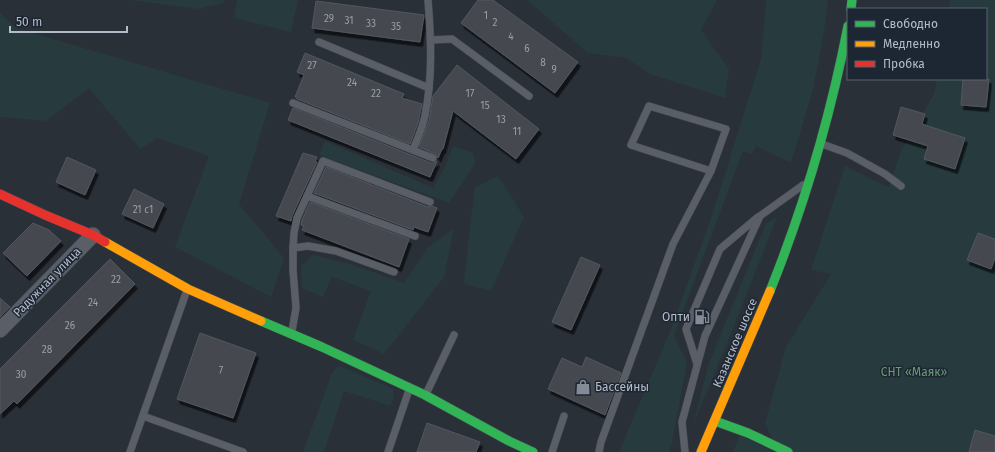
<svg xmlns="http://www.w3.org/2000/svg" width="995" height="452" font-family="'Fira Sans',sans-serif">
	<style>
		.green { fill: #273a3e }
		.building { fill: #444950; stroke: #52575f; filter: url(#shadow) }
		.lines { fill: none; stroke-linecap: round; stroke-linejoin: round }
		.lane-casing { stroke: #484c53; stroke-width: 8 }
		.street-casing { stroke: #484c53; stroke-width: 16 }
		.fast-casing { stroke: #484c53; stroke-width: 10 }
		.slow-casing { stroke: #484c53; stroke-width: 10 }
		.jam-casing { stroke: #484c53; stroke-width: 10 }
		.lane { stroke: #5a5e66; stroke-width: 7 }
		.street { stroke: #5a5e66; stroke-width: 15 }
		.fast { stroke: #30b455; stroke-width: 9 }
		.slow { stroke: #ff9f0a; stroke-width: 9 }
		.jam { stroke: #e5322d; stroke-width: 9 }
		.labels { text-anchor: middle; stroke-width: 3; stroke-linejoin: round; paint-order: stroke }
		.number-label { font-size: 10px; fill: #989fab }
		.street-label { font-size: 12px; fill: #b4bcc9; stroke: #1d2633 }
		.poi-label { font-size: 12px; fill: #b4bcc9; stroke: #1d2633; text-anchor: end }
		.park-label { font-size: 12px; fill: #6b9a76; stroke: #1d2633 }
	</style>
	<defs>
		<filter id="shadow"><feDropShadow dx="2.5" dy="4.5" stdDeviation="0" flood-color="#0009"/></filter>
	</defs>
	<rect width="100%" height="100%" fill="#2a3038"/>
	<g class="green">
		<polygon points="129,0 225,0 223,3 199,9"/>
		<polygon points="237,0 298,0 291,32 234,18"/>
		<polygon points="527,0 717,0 701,30 729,69 725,98 650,74 626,58 588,53"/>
		<polygon points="766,0 828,0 824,32 813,90 791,163 756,146 752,154 743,151 674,335 687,363 672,443 669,452 619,452 671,329 711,218 761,59"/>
		<polygon points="950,0 995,0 995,452 778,452 765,423 786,347 831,274 811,270 845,166 881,184 889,187 901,151 934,94 937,79 986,79 986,9 948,9"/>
		<polygon points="0,13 16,28 270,103 239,204 284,258 271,297 175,247 209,156 157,138 140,149 89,88 46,121 0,117"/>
		<polygon points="325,141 433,188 444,169 453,146 473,153 475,163 449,203 319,155"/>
		<polygon points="498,176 524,217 491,291 464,284 467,253 475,187"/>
		<polygon points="777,217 726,346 693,425 709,363 766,223"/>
		<polygon points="454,228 444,277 384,354 353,340 371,291 332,277 323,297 302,288 301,266 313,255 353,265 404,283 428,247"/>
		<polygon points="340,366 393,389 394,395 391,406 344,391 324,452 303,452 332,373 337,367"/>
		<polygon points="740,435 773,452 733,452"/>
	</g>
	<g class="building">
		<polygon points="478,0 493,0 578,62 555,93 461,23"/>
		<polygon points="316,1 424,15 420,42 312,28"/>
		<polygon points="305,53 404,94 402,98 422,104 418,123 410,144 297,99 297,97 295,97 304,75 297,72"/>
		<polygon points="457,65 539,129 516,159 453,111 443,149 442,149 438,158 437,155 435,154 419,147 429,121 433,96"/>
		<polygon points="963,79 989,79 986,107 961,105"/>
		<polygon points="901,107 925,114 922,124 965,138 955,169 924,159 928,146 893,135"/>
		<polygon points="293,108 431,163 434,163 437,161 430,177 288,120"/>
		<polygon points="303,153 317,157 315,161 317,162 292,216 291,221 276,216"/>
		<polygon points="67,157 96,170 85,195 56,182"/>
		<polygon points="326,167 428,207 432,206 437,208 428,232 414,227 413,230 314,193"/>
		<polygon points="134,189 164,204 153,228 122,214"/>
		<polygon points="310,202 409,239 399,267 302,230 304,226 301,225 302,220"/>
		<polygon points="33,223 49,230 61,241 27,276 3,253"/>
		<polygon points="978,233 995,239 995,258 991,269 967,260"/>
		<polygon points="581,257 600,265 571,330 552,322"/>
		<polygon points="110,259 135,284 17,404 14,401 0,414 0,369"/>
		<polygon points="0,298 10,307 0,317"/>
		<polygon points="200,333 256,353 233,418 177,399"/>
		<polygon points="586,357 621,373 605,415 548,389 562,358 582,367"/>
		<polygon points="427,423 480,442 476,452 417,452"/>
		<polygon points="975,430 995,436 995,452 969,452"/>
	</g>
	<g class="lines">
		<g class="lane-casing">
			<g id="lane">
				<polyline points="431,40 452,39 529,96"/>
				<polyline points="319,42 429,88"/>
				<polyline points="293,103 433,158"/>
				<polyline points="822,144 847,153 885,174 901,186"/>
				<path d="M413,150c4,-11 10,-23 12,-35 8,-38 6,-77 3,-115"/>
				<polyline points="307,196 415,236"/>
				<polyline points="293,248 308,246 336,251 394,272"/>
				<polyline points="292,331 296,308 293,270 293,248 294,233 297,218 323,161 430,202"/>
				<polyline points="697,364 686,329 720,249 758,217"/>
				<polyline points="426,394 454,335"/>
				<polyline points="143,416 243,452"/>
				<polyline points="130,452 187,290"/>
				<polyline points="388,452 409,390"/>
				<polyline points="552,452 564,416"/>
				<polyline points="599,452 601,442 673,244 711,171 726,129 649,106 631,145 711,171"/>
				<polyline points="685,452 682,422 705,336 760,216 803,185"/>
			</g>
		</g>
		<g class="street-casing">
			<polyline id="street" points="0,330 93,235"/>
		</g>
		<g class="fast-casing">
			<g id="fast">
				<polyline points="851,9 852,0"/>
				<path d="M770,291c35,-87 60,-173 78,-265"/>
				<polyline points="261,321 322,347 425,395 509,441 533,452"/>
				<polyline points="715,421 748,433 788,452"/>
			</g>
		</g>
		<g class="slow-casing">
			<g id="slow">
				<polyline points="105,242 188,289 261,321"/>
				<polyline points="701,452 770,291"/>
			</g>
		</g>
		<g class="jam-casing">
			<polyline id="jam" points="0,194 45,215 93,235 105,242"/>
		</g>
		<use href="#lane" class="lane"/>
		<use href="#street" class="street"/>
		<use href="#fast" class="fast"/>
		<use href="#slow" class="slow"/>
		<use href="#jam" class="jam"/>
	</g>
	<defs>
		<g id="fuel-bare" transform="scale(1.2)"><path d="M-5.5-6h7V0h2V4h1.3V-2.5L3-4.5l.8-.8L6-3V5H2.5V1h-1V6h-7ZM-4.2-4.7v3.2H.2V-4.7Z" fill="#848b96" stroke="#1d2633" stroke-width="2.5" paint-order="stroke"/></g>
		<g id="shop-bare" transform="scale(1.2)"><path d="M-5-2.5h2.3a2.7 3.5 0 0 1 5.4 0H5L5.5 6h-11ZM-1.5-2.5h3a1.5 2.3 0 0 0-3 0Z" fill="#848b96" stroke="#1d2633" stroke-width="2.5" paint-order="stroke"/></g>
	</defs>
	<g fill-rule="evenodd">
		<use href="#fuel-bare" x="702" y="317"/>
		<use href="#shop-bare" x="583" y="387"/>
	</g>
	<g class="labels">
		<g class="number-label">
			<text x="486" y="19">1</text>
			<text x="329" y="22">29</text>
			<text x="349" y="24">31</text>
			<text x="495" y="26">2</text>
			<text x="371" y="27">33</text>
			<text x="396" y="30">35</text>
			<text x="511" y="40">4</text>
			<text x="527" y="52">6</text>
			<text x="543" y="66">8</text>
			<text x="312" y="69">27</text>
			<text x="554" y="73">9</text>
			<text x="352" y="86">24</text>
			<text x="376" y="97">22</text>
			<text x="470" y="97">17</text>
			<text x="485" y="109">15</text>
			<text x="501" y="123">13</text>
			<text x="517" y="135">11</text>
			<text x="143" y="213">21 с1</text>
			<text x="116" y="283">22</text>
			<text x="93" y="306">24</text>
			<text x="70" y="329">26</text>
			<text x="47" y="353">28</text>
			<text x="221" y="374">7</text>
			<text x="21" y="378">30</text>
		</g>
		<g class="street-label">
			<text transform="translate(47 282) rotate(-46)" y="4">Радужная улица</text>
			<text transform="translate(735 343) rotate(-67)" y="4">Казанское шоссе</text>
		</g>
		<g class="poi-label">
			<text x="690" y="321">Опти</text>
			<text x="595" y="391" text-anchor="start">Бассейны</text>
		</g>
		<g class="park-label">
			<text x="914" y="376">СНТ «Маяк»</text>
		</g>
	</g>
	<rect x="847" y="8" width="140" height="72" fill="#1d2633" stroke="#59626f"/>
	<rect x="855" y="21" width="20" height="6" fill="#30b455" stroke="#59626f"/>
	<text x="883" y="28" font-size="12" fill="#b4bcc9">Свободно</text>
	<rect x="855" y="41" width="20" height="6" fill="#ff9f0a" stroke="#59626f"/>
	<text x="883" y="48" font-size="12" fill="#b4bcc9">Медленно</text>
	<rect x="855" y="61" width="20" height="6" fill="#e5322d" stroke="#59626f"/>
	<text x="883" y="68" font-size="12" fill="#b4bcc9">Пробка</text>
	<path d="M10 26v6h117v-6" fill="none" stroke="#b4bcc9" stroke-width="2"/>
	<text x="16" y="26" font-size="12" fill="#b4bcc9" stroke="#1d2633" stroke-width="3" paint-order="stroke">50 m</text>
</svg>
